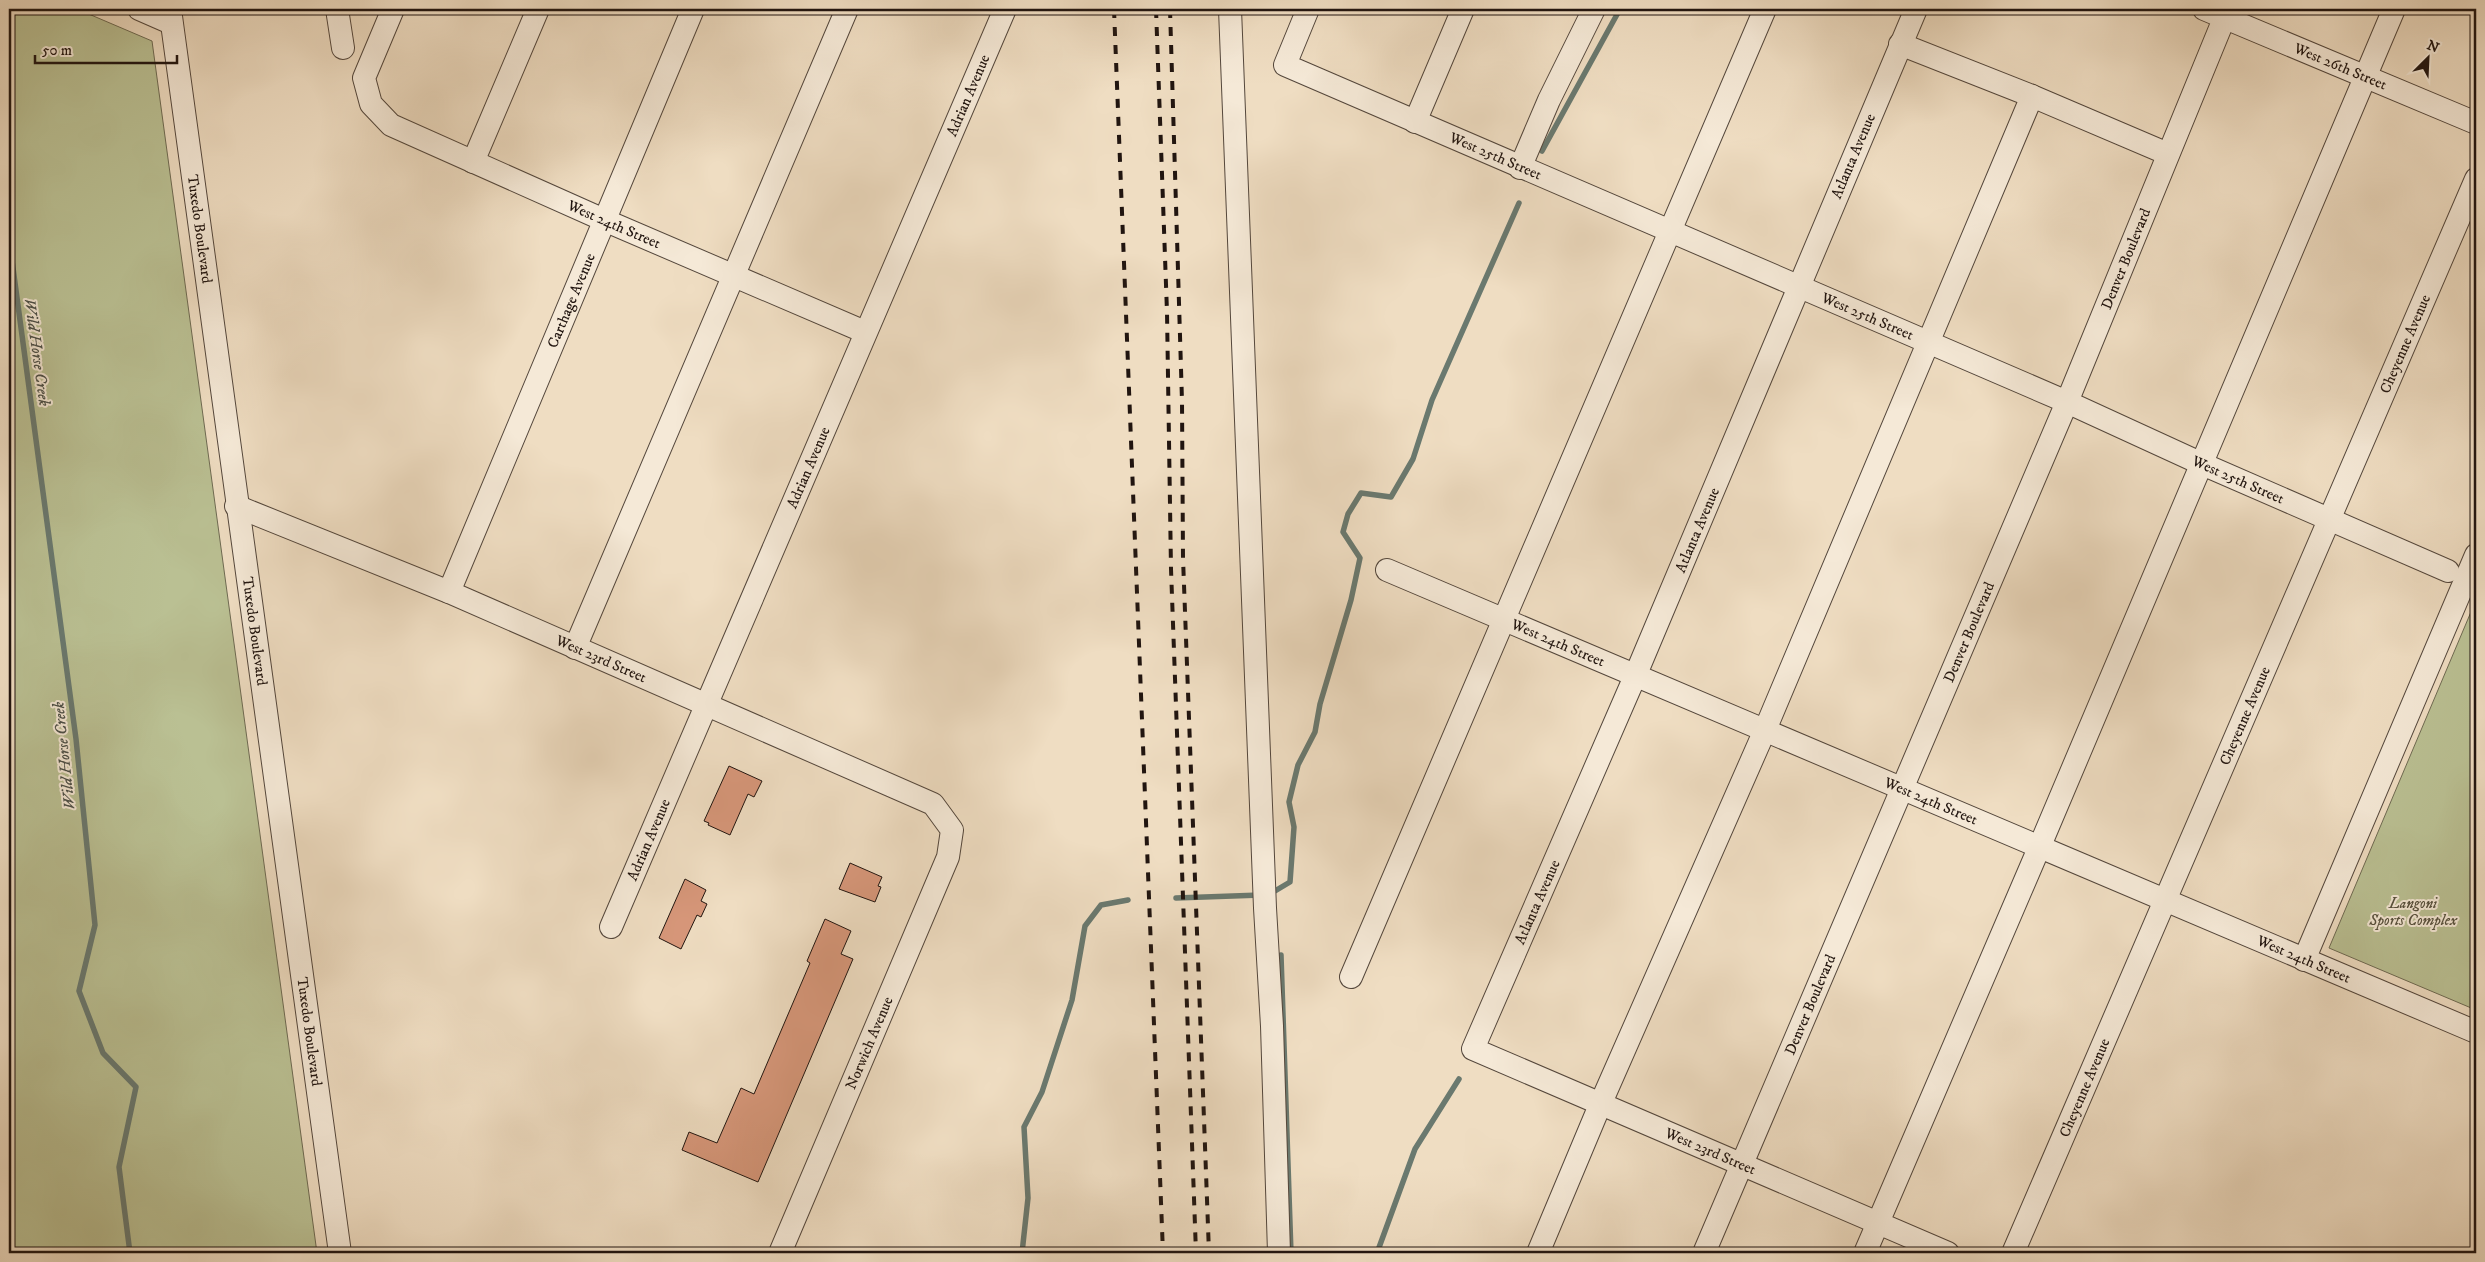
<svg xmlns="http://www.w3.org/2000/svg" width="2485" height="1262" font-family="'IM FELL DW Pica',serif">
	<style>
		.green { fill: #bac093; stroke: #6e6a52 }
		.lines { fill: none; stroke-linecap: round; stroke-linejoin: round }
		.stream { stroke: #6a796f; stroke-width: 5.5 }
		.building { fill: #d7977a; stroke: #211510 }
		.minor-casing { stroke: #54473c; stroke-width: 24 }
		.minor { stroke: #f5e9d7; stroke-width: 22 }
		.rail { stroke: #211510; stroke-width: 4; stroke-dasharray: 9 9; stroke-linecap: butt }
		.labels { text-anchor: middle; stroke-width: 4; stroke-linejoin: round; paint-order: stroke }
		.street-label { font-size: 15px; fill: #211510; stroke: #f5e9d7 }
		.park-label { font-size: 15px; font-style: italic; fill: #57513e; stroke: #f5e9d7 }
		.water-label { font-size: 16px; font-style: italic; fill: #4b4f48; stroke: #f5e9d7 }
	</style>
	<rect width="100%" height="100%" fill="#efddc2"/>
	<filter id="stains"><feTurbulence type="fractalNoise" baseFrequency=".004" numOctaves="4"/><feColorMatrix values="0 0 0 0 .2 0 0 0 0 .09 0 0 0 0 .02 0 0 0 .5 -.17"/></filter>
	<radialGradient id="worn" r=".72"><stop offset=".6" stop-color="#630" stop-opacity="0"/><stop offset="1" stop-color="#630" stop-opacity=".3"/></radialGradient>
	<g class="green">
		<polygon points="9,9 77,9 152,41 317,1253 9,1253"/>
		<polygon points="2476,600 2476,1010 2329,948"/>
	</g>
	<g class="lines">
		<g class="stream">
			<polyline points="1542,151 1620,9"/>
			<polyline points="9,238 76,739 95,925 79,991 103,1053 136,1087 119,1167 130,1253"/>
			<polyline points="1270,894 1290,882 1294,827 1289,802 1298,765 1315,732 1320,704 1351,600 1360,558 1343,532 1348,514 1361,493 1391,497 1413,459 1432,400 1519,203"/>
			<polyline points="1176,898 1261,895"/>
			<polyline points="1281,955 1291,1253"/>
			<polyline points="1022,1253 1028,1198 1024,1127 1042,1092 1072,1000 1085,926 1101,905 1128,900"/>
			<polyline points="1377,1253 1415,1149 1459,1079"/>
		</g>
	</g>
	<g class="building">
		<polygon points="729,766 762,781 754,797 748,794 730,835 708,825 709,823 704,821"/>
		<polygon points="850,863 882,877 878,886 881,887 875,902 839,889"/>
		<polygon points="685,879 706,890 701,901 707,904 701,917 697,915 681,949 659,938"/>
		<polygon points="825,919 851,931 841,954 853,959 758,1182 682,1150 689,1132 717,1143 741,1088 754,1094 810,963 807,961"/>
	</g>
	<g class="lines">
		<g class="minor-casing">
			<g id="minor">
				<polyline points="139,9 171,23"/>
				<path id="s1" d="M170,9l170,1244"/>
				<polyline points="337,9 343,48"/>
				<path id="s2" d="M393,9l-29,69 7,26 20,21 213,95 261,112"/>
				<polyline points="1230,9 1265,908 1272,1026 1279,1253"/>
				<path id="s3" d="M1308,9l-23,56 782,337 133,61 248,108"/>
				<path id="s4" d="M1916,9l-280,665 -163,375 475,204"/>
				<path id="s5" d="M2204,9l272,114"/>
				<polyline points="1900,44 2032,96 2168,154"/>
				<polyline points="1415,122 1463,9"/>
				<polyline points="473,162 538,9"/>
				<polyline points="1520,168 1549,100 1594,9"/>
				<path id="s6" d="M236,506l213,86 484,212 19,26 -4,27 -168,396"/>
				<path id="s7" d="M1387,570l1089,462"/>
				<path id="s8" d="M449,592l244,-583"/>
				<polyline points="575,648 847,9"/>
				<path id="s9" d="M611,927l394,-918"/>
				<polyline points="2304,960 2476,555"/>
				<polyline points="1351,977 1765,9"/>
				<polyline points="1538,1253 1600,1105 1765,730 2032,96"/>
				<path id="s10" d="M1704,1253l363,-851 161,-393"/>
				<polyline points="1865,1253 2039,848 2394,9"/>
				<path id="s11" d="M2013,1253l463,-1074"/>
			</g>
		</g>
		<use href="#minor" class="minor"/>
		<g class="rail">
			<polyline points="1114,9 1163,1253"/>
			<polyline points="1156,9 1167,312 1171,569 1196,1253"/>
			<polyline points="1170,9 1182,401 1183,558 1209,1253"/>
		</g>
	</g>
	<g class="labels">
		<g class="street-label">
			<text dy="5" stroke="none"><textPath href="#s5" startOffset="148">West 26th Street</textPath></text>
			<text dy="5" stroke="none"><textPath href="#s9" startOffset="905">Adrian Avenue</textPath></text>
			<text transform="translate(1853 156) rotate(-67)" y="5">Atlanta Avenue</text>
			<text dy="5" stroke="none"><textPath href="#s3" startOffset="290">West 25th Street</textPath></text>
			<text dy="5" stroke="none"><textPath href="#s2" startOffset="375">West 24th Street</textPath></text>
			<text dy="5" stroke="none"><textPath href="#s1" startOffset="222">Tuxedo Boulevard</textPath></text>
			<text dy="5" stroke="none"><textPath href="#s10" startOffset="1080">Denver Boulevard</textPath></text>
			<text dy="5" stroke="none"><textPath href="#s8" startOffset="316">Carthage Avenue</textPath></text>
			<text dy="5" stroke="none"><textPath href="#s3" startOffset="695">West 25th Street</textPath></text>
			<text dy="5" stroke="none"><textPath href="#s11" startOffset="990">Cheyenne Avenue</textPath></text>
			<text dy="5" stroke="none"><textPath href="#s9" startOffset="500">Adrian Avenue</textPath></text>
			<text dy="5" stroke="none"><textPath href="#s3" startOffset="1100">West 25th Street</textPath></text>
			<text transform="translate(1697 530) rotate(-67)" y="5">Atlanta Avenue</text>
			<text dy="5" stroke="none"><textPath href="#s1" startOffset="628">Tuxedo Boulevard</textPath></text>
			<text dy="5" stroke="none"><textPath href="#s10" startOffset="675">Denver Boulevard</textPath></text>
			<text dy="5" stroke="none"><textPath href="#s7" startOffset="186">West 24th Street</textPath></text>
			<text dy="5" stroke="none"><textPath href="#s6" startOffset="396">West 23rd Street</textPath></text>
			<text dy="5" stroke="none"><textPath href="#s11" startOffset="585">Cheyenne Avenue</textPath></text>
			<text dy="5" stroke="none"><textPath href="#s7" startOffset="591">West 24th Street</textPath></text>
			<text dy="5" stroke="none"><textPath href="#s9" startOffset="95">Adrian Avenue</textPath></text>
			<text transform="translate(1537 902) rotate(-66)" y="5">Atlanta Avenue</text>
			<text dy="5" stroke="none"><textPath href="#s7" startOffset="996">West 24th Street</textPath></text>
			<text dy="5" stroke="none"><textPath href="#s10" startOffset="270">Denver Boulevard</textPath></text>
			<text dy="5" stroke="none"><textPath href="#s1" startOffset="1032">Tuxedo Boulevard</textPath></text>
			<text transform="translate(869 1043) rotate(-67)" y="5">Norwich Avenue</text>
			<text dy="5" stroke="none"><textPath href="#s11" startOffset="180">Cheyenne Avenue</textPath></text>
			<text dy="5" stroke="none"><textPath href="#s4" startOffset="1389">West 23rd Street</textPath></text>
		</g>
		<g class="park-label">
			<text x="2413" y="908">Langoni<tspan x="2413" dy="17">Sports Complex</tspan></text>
		</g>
		<g class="water-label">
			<text transform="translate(38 352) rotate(82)" y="6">Wild Horse Creek</text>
			<text transform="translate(63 756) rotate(-96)" y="6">Wild Horse Creek</text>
		</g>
	</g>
	<rect width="2485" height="1262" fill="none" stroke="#efddc2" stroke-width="30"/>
	<rect x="10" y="10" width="2465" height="1242" fill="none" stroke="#211510" stroke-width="2.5"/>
	<rect x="15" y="15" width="2455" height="1232" fill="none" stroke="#211510"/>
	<g transform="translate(2428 58) rotate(24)" stroke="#f5e9d7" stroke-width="4" paint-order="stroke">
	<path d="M0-4L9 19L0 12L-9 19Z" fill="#211510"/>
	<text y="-8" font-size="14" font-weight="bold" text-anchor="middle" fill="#211510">N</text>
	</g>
	<path d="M35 55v8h142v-8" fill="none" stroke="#211510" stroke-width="2.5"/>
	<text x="42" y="55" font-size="15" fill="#211510" stroke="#f5e9d7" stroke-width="4" paint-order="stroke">50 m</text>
	<rect width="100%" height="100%" filter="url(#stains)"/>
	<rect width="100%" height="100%" fill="url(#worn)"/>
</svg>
